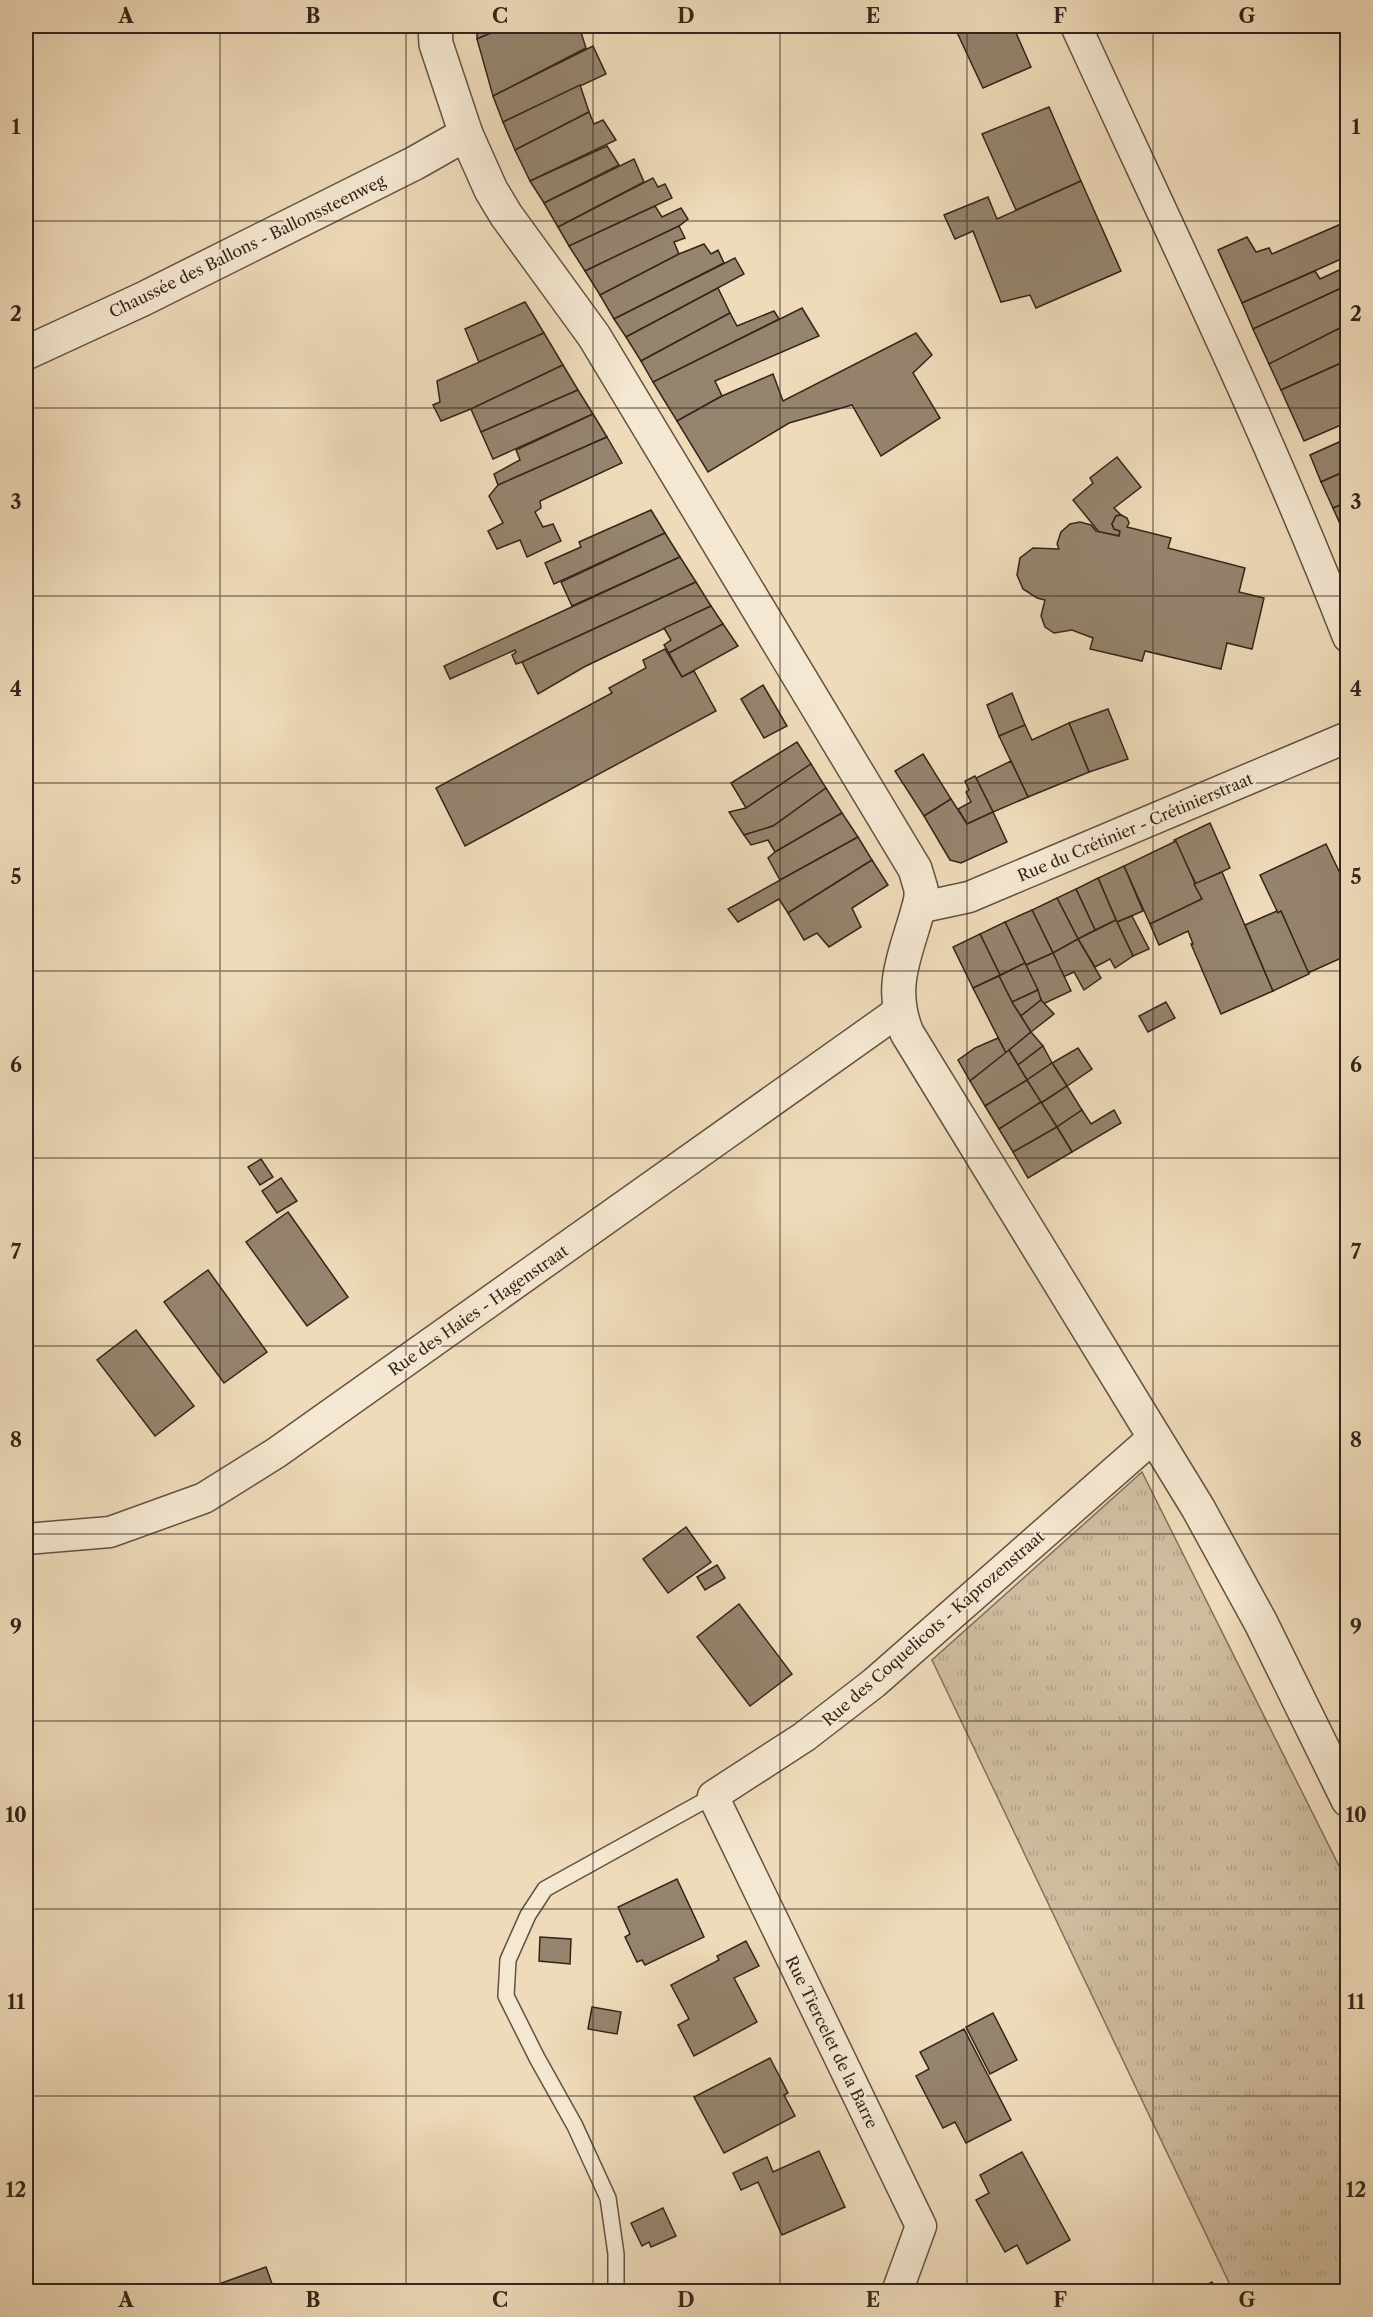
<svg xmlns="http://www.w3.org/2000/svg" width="1373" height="2317" font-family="'Libre Caslon Text',serif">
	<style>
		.grass { fill: url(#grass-tufts); stroke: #82705d; stroke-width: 1.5 }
		.building { fill: #95846e; stroke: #34251b; stroke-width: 1.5 }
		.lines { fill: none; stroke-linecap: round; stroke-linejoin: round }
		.service-casing { stroke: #635243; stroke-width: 18 }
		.minor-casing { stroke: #635243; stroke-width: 33 }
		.tertiary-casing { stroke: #635243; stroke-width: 36 }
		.service { stroke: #f5e8d2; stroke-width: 15 }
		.minor { stroke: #f5e8d2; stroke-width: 30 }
		.tertiary { stroke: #f5e8d2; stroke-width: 33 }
		.grid { fill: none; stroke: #34251b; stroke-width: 1.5; stroke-opacity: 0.55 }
		.labels { text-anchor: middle; stroke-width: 4.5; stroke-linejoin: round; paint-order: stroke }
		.street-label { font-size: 16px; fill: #34251b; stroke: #f5e8d2 }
		.neatline { fill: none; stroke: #34251b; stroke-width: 2 }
		.grid-label { font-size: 20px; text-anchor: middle; font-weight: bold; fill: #34251b }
	</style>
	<defs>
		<pattern id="grass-tufts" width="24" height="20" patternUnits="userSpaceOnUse" patternTransform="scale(1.5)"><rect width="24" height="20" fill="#cfbc9f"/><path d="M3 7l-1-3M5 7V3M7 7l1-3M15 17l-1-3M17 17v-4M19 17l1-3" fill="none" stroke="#b2a188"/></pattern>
	</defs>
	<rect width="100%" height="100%" fill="#efdbba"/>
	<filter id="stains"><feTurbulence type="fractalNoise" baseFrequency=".00333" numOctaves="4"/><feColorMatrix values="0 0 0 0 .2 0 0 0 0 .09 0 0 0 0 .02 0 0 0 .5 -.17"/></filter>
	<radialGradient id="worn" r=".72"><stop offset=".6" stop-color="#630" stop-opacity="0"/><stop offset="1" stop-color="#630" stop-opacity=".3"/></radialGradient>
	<polygon class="grass" points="1142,1472 1347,1882 1347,2291 1233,2291 932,1660"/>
	<g class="building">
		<polygon points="477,26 507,26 477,39"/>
		<polygon points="507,26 579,26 586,48 493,96 477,39"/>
		<polygon points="954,26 1013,26 1031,67 983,88"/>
		<polygon points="593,46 606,74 503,122 493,96"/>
		<polygon points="580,85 589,112 515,150 503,122"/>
		<polygon points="1049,107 1081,181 1016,210 982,134"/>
		<polygon points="589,112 594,124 603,120 616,140 530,181 515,150"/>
		<polygon points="607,146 619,165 544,203 530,181"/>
		<polygon points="634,159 644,182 558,227 544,203"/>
		<polygon points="653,178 658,187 665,184 672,198 569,246 558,227"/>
		<polygon points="1081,181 1121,271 1036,308 1030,295 1001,302 973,231 955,239 944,215 988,197 997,219"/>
		<polygon points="655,206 662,217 681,208 688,219 679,226 585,271 569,246"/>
		<polygon points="1348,221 1348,256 1242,303 1218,250 1247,237 1256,252 1269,248 1272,254"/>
		<polygon points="679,226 685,238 674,242 679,254 600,295 585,271"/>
		<polygon points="704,244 711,254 718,250 724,263 614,319 600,295 679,254"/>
		<polygon points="735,258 744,274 626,337 614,319"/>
		<polygon points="1348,266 1348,285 1253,329 1242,303 1315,271 1320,279"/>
		<polygon points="1348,285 1348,324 1269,364 1253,329"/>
		<polygon points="718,288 730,313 641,361 626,337"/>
		<polygon points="525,302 544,333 479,362 465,329"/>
		<polygon points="802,308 819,336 715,381 722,396 677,421 653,382"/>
		<polygon points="774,311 779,319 653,382 641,361 730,313 737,326"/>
		<polygon points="1348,324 1348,360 1281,390 1269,364"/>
		<polygon points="544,333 563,365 471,409 441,421 433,405 440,402 437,381"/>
		<polygon points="916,333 932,355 913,373 940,418 881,456 852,405 789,423 708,472 677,421 722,396 773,374 783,401"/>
		<polygon points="1348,360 1348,422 1304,441 1281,390"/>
		<polygon points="563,365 578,390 481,432 471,409"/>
		<polygon points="578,390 593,414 493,459 481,432"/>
		<polygon points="593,414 607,437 498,485 494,474 520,460 516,450"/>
		<polygon points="607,437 622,463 540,501 541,508 535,512 543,527 553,524 561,541 527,557 520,540 497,549 488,531 503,523 489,496 498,485"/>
		<polygon points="1348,438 1348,470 1321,482 1310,455"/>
		<polygon points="1117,457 1141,487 1114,508 1121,515 1116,516 1112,524 1114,529 1120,531 1119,536 1099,532 1073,500 1093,483 1090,478"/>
		<polygon points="1348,470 1348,502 1333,508 1321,482"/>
		<polygon points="1348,502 1348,534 1345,535 1333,508"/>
		<polygon points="651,510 665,533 554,584 545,563 581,547 579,542"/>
		<polygon points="1121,515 1127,518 1129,523 1127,527 1171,538 1168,548 1245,568 1239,592 1264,598 1252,649 1227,643 1221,669 1145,651 1142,661 1090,649 1093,638 1072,630 1054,633 1045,627 1041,616 1045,600 1037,598 1023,589 1017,575 1020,558 1033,548 1059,549 1057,544 1061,532 1070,524 1080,522 1091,525 1096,531 1119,536 1120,531 1114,529 1112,524 1116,516"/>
		<polygon points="665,533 680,557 572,606 561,582"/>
		<polygon points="680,557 696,582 522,662 516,664 512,655 516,652 515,650 450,679 444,666"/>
		<polygon points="696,582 711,606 584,667 538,694 522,662"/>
		<polygon points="711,606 723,624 669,653 664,645 671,640 664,628"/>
		<polygon points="723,624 738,646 682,677 669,653"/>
		<polygon points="665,649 682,677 694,671 716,711 465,846 436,788 612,693 609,688 646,668 643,660"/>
		<polygon points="763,685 787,726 764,738 741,699"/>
		<polygon points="1012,693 1025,725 999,736 987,705"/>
		<polygon points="1108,709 1128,759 1089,772 1069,723"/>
		<polygon points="1069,723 1089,772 1028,797 999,736 1025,725 1032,740"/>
		<polygon points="797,742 811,764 746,808 731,783"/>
		<polygon points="923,754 951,799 924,816 895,771"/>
		<polygon points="1011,761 1028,797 993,812 976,778"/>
		<polygon points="811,764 826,788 773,826 744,835 729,812 746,808"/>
		<polygon points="975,776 993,812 967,824 958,809 971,802 966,792 969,790 965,781"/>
		<polygon points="826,788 842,813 775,852 768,840 751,845 744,835 773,826"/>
		<polygon points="951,799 967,824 993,812 1007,842 961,863 950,860 924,816"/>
		<polygon points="842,813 858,837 780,880 768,858 775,852"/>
		<polygon points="1210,823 1230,868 1196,884 1174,840"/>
		<polygon points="858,837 872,860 788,913 779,899 738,922 728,909"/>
		<polygon points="1176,841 1202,899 1150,924 1124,866"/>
		<polygon points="1326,844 1348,890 1348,955 1308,973 1281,911 1278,913 1277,911 1260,875"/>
		<polygon points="872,860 888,885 852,908 861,927 829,947 817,933 804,940 788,913"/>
		<polygon points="1124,866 1143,911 1117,922 1098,878"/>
		<polygon points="1222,872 1273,991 1221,1014 1191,944 1193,944 1188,931 1159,945 1150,924 1202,899 1194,884"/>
		<polygon points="1098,878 1116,920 1095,930 1076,889"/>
		<polygon points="1076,889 1095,930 1078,939 1057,898"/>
		<polygon points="1057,898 1078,939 1053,953 1032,910"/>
		<polygon points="1032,910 1053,953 1026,965 1005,922"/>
		<polygon points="1277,911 1278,913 1281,911 1309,974 1273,991 1245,925"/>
		<polygon points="1132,916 1149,949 1133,956 1117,922"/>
		<polygon points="1116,920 1133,956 1115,968 1110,959 1095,967 1078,939"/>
		<polygon points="1005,922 1025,963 1000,975 980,934"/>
		<polygon points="980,934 1000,975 973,988 953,947"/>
		<polygon points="1078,939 1101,978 1084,990 1074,972 1063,977 1053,953"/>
		<polygon points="1053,953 1071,991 1043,1004 1026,965"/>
		<polygon points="1025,963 1038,990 1012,1002 999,976"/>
		<polygon points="999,976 1012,1002 1031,1032 1006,1053 973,988"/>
		<polygon points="1038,990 1041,1000 1021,1016 1012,1002"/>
		<polygon points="1041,1000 1054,1014 1031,1032 1021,1016"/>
		<polygon points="1166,1002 1175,1018 1148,1032 1139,1016"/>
		<polygon points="1031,1032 1043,1046 1018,1065 1009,1050"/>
		<polygon points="998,1038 1006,1053 970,1081 958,1060 975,1048"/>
		<polygon points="1043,1046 1052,1063 1027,1080 1018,1065"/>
		<polygon points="1078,1048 1092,1069 1067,1086 1052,1063"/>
		<polygon points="1009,1050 1027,1080 985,1106 970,1081"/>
		<polygon points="1052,1063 1067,1086 1041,1103 1027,1080"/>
		<polygon points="1027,1080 1041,1102 999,1129 985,1106"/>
		<polygon points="1067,1086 1082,1110 1057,1127 1041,1103"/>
		<polygon points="1041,1102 1057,1127 1013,1152 999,1129"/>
		<polygon points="1082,1110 1091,1124 1114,1110 1121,1123 1072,1152 1057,1127"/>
		<polygon points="1057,1127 1072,1152 1028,1178 1013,1152"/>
		<polygon points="261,1159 273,1177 260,1185 248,1167"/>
		<polygon points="281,1178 297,1201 277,1213 262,1191"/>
		<polygon points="288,1212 348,1297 307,1326 246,1242"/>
		<polygon points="208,1270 267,1352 224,1383 164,1302"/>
		<polygon points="136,1330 194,1406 155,1436 97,1360"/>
		<polygon points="686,1527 711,1562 668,1593 643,1559"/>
		<polygon points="717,1565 725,1578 705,1590 697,1577"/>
		<polygon points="739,1604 792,1674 750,1706 697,1637"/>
		<polygon points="677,1879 704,1937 645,1965 642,1960 637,1962 625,1937 630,1934 618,1907"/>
		<polygon points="540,1937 571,1939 570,1964 539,1961"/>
		<polygon points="746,1941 759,1966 734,1978 757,2022 694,2056 678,2025 689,2019 671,1985 719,1960 717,1956"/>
		<polygon points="592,2007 621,2012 617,2034 588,2029"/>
		<polygon points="993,2013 1017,2060 990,2074 966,2027"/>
		<polygon points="964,2029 1011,2120 966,2143 955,2122 943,2128 916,2076 929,2069 920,2052"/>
		<polygon points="770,2058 788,2093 784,2095 795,2116 724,2153 694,2097"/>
		<polygon points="819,2151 845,2207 782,2235 758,2182 741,2190 733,2173 767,2157 773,2172"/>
		<polygon points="1022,2152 1070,2240 1027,2264 1017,2245 1005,2252 976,2200 989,2193 980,2175"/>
		<polygon points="663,2208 676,2236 651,2247 649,2242 642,2246 631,2223"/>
		<polygon points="266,2267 275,2292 206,2292 205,2289"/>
		<polygon points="1212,2282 1216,2292 1192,2292"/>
	</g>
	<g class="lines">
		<g class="service-casing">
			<polyline id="service" points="616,2292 616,2254 608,2198 575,2126 537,2058 506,1996 508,1960 528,1915 545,1889 713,1796"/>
		</g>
		<g class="minor-casing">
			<g id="minor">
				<path d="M1076,26c93,203 191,403 272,611"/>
				<polyline points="918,908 969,897 1348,737"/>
				<polyline points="26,1539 110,1532 204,1498 276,1453 899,1011"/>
				<polyline points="897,2292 921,2226 713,1796 804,1737 874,1683 1155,1436"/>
			</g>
		</g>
		<g class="tertiary-casing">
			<g id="tertiary">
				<path d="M435,26l1,18 30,90 25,56 15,25 88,121 321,533 6,20v9c-11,49 -35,84 -14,135l291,475 63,115 87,177"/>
				<polyline points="26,353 143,299 415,163 466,134"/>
			</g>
		</g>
		<use href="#service" class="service"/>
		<use href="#minor" class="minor"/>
		<use href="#tertiary" class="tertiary"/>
	</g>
	<path class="grid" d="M220,26v2266M406,26v2266M593,26v2266M780,26v2266M967,26v2266M1153,26v2266M26,221h1322M26,408h1322M26,596h1322M26,783h1322M26,971h1322M26,1158h1322M26,1346h1322M26,1534h1322M26,1721h1322M26,1909h1322M26,2096h1322"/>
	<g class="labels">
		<g class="street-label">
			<text transform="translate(247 246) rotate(-26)" y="6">Chaussée des Ballons - Ballonssteenweg</text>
			<text transform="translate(1135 827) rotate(-23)" y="6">Rue du Crétinier - Crétinierstraat</text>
			<text transform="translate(478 1310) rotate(-35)" y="6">Rue des Haies - Hagenstraat</text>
			<text transform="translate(933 1628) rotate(-41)" y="6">Rue des Coquelicots - Kaprozenstraat</text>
			<text transform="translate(832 2042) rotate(64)" y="6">Rue Tiercelet de la Barre</text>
		</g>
	</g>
	<rect width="1373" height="2317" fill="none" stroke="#efdbba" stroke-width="66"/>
	<rect x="33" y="33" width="1307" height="2251" class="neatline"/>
	<g class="grid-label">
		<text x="126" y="23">A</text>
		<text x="313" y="23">B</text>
		<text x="500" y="23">C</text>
		<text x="686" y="23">D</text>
		<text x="873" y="23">E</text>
		<text x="1060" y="23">F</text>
		<text x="1247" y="23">G</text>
		<text x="16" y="134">1</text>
		<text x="1356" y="134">1</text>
		<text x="16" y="321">2</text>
		<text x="1356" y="321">2</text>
		<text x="16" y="509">3</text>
		<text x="1356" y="509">3</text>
		<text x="16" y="696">4</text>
		<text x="1356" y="696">4</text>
		<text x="16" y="884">5</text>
		<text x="1356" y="884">5</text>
		<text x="16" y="1072">6</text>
		<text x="1356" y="1072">6</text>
		<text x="16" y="1259">7</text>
		<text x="1356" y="1259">7</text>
		<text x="16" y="1447">8</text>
		<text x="1356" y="1447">8</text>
		<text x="16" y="1634">9</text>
		<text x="1356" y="1634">9</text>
		<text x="16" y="1822">10</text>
		<text x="1356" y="1822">10</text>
		<text x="16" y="2009">11</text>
		<text x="1356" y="2009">11</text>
		<text x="16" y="2197">12</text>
		<text x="1356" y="2197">12</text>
		<text x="126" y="2307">A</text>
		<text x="313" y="2307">B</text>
		<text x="500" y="2307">C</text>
		<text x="686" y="2307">D</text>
		<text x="873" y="2307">E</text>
		<text x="1060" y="2307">F</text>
		<text x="1247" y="2307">G</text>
	</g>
	<rect width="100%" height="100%" filter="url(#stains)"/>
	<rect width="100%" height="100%" fill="url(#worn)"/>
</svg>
